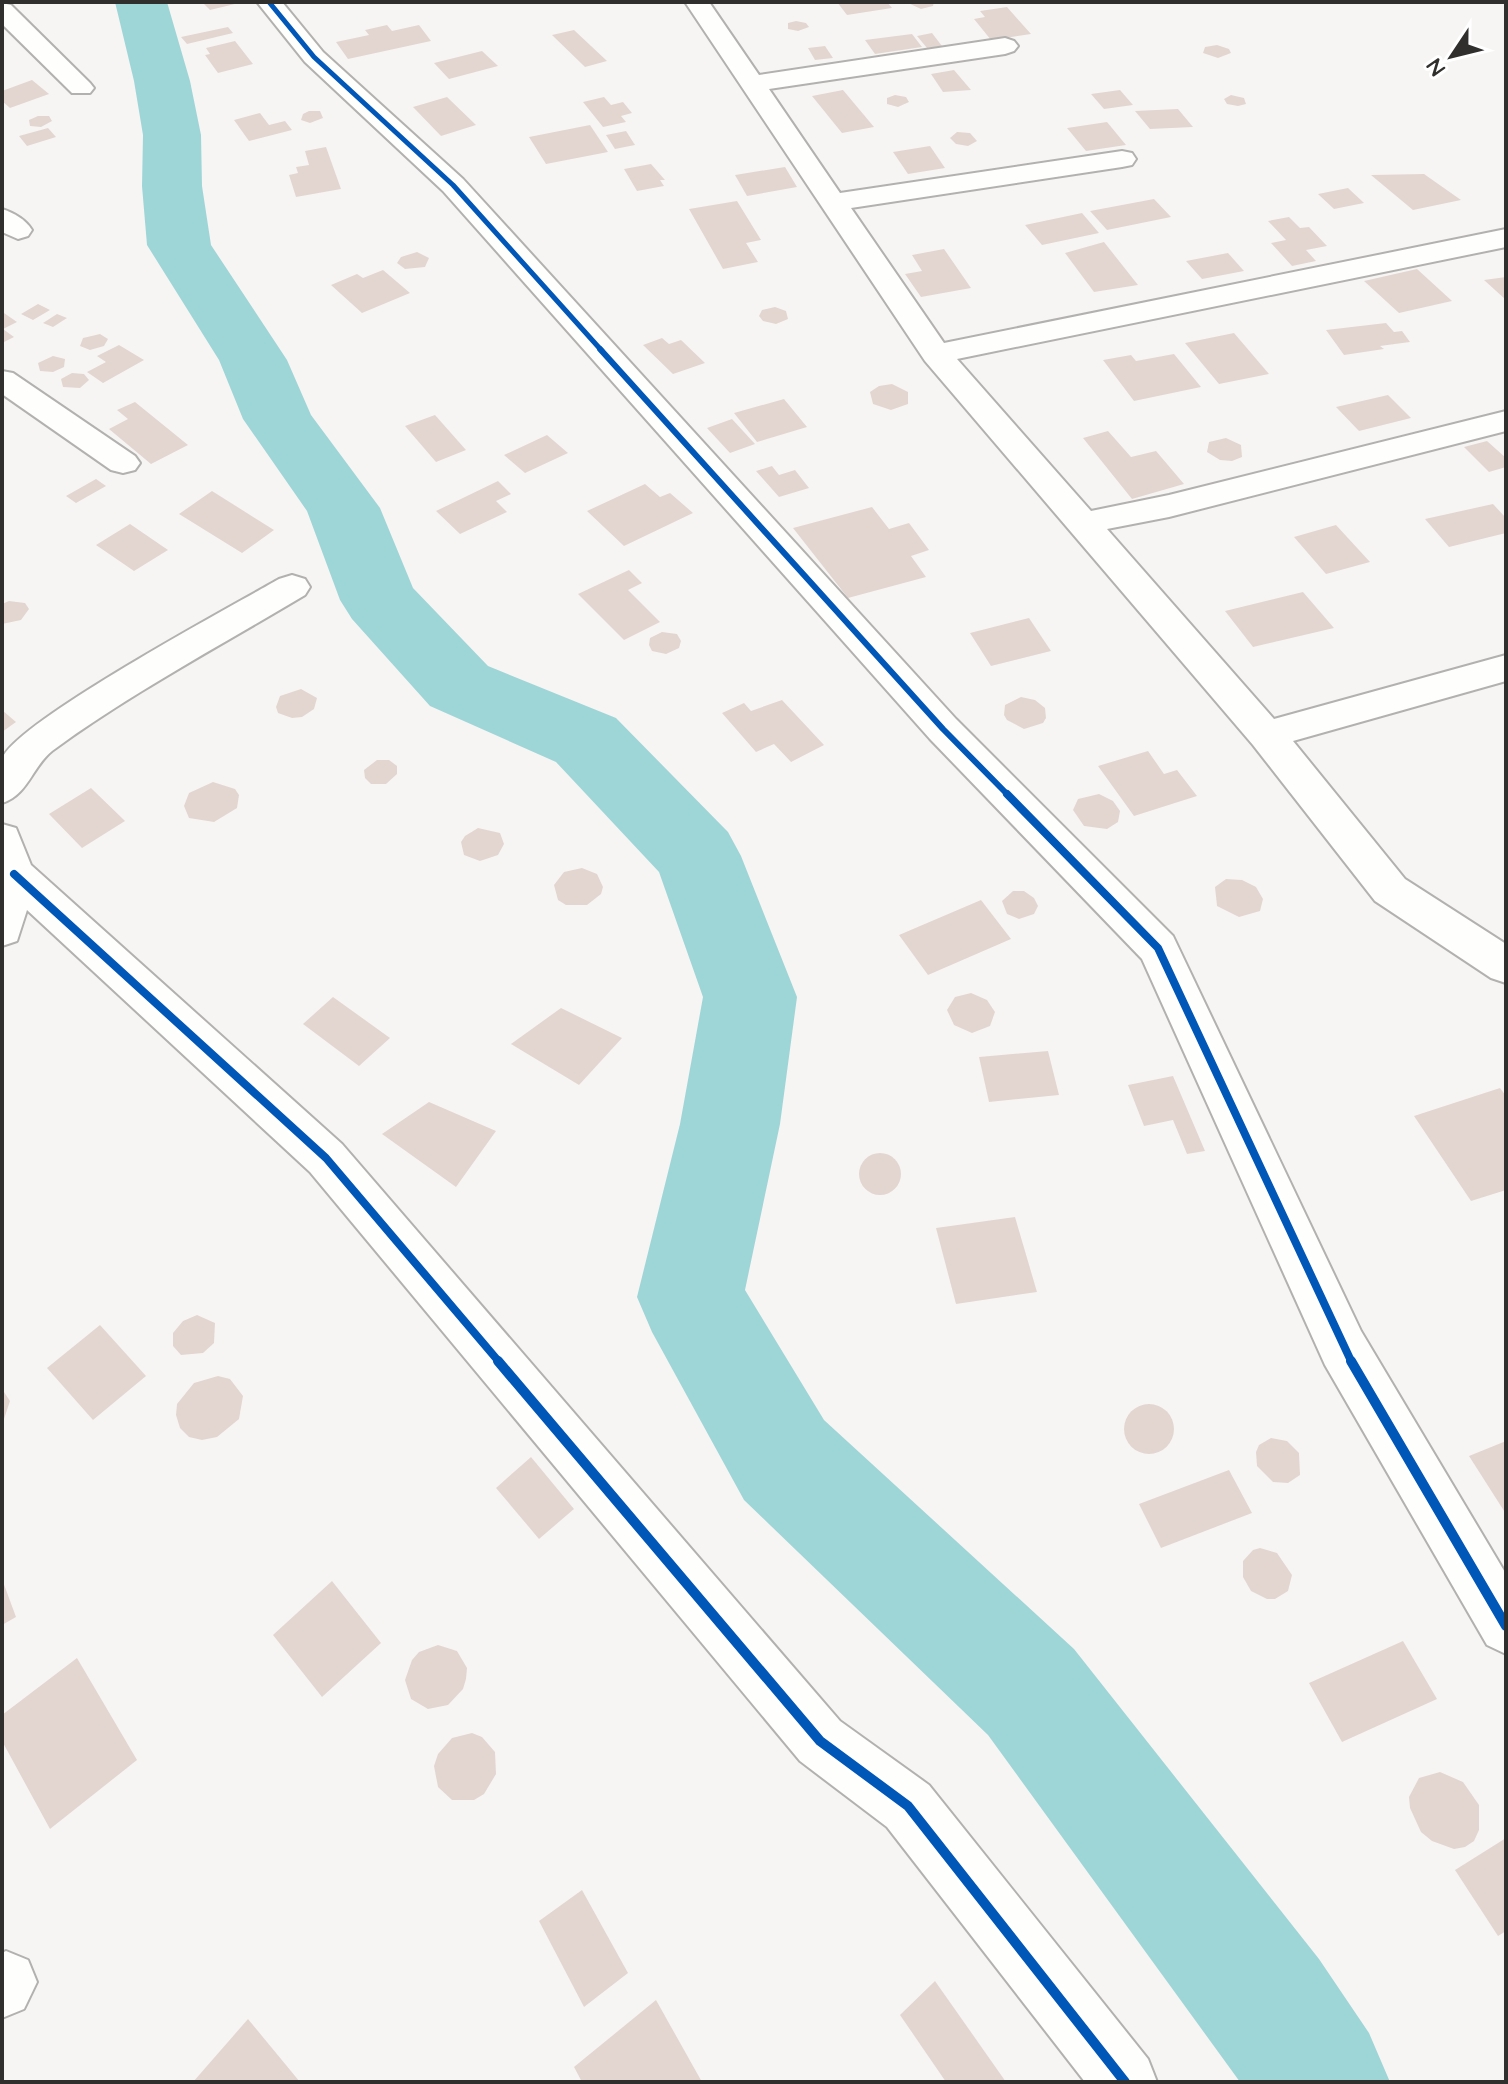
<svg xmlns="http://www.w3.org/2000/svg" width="1508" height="2084" font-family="Quicksand,sans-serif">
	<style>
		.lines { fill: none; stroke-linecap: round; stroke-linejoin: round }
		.river { fill: #9ed6d8; fill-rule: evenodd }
		.building { fill: #e3d6d0 }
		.minor-casing { stroke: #b3b1af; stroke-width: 4 }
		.minor { fill: #fefefd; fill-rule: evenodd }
		.cycleway-far3-casing { stroke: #fff; stroke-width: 8 }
		.cycleway-far2-casing { stroke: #fff; stroke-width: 10 }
		.cycleway-far1-casing { stroke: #fff; stroke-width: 13 }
		.cycleway-casing { stroke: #fff; stroke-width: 15 }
		.cycleway-far3 { stroke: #0057b8; stroke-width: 5 }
		.cycleway-far2 { stroke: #0057b8; stroke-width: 6 }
		.cycleway-far1 { stroke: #0057b8; stroke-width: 8 }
		.cycleway { stroke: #0057b8; stroke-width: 10 }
	</style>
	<rect width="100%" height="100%" fill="#f7f5f3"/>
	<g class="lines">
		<polygon class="river" points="115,2 167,2 190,81 201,135 202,186 211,245 287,360 311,415 380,508 413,588 488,666 616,718 728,832 741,856 797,997 780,1124 745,1290 824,1420 1074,1649 1319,1959 1369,2033 1390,2082 1240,2082 988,1735 744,1500 652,1332 637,1297 680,1124 703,997 659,872 556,762 430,706 352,619 340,600 307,511 243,419 219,360 147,245 142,186 143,135 134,81"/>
	</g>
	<g class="building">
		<polygon points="202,2 238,2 239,3 210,10"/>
		<polygon points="837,2 887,2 892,8 847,15"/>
		<polygon points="906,2 934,2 933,6 921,9"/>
		<polygon points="1007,7 1031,34 991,40 974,19 985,17 980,11"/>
		<polygon points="796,21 806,23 809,27 798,31 788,29 788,23"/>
		<polygon points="387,25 392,31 419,25 431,41 348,59 336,42 369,35 365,30"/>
		<polygon points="228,27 233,33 187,44 181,37"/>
		<polygon points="574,30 607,61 585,67 552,35"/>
		<polygon points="932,33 942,46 927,48 917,36"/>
		<polygon points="912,34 922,47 875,54 865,40"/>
		<polygon points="235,41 253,64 218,73 205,55 210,54 206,48"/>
		<polygon points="1217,45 1229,49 1231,53 1218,58 1203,53 1205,47"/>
		<polygon points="825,46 833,58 815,60 808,48"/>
		<polygon points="482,51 498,66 449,79 434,63"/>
		<polygon points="954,70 971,90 943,92 931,74"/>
		<polygon points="32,80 49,94 10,108 2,101 2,91"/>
		<polygon points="843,90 874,127 842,133 812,96"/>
		<polygon points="1120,90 1133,105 1104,109 1091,94"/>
		<polygon points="895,95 906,97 909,102 898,107 887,104 887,98"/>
		<polygon points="1231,95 1244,98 1246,104 1238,106 1227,104 1224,99"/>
		<polygon points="447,97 476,125 441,136 413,107"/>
		<polygon points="604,97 611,105 623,102 632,113 621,116 626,122 603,127 583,102"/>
		<polygon points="1178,109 1193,127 1150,129 1135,111"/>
		<polygon points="309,111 320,111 323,118 310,123 301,120 303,114"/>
		<polygon points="260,113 269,125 285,121 292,130 249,141 234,120"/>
		<polygon points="38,116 49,116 52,121 41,127 30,126 29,120"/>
		<polygon points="1107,122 1126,145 1086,151 1067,128"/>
		<polygon points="590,125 608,152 546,164 529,137"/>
		<polygon points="48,128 56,137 27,146 19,136"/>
		<polygon points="626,131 635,145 615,149 606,135"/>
		<polygon points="957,132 970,133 977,141 968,146 956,144 950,138"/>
		<polygon points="930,146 945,168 908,174 893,152"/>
		<polygon points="326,147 341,189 296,197 289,175 298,173 296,167 309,165 305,151"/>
		<polygon points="651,164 665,180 660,180 664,186 637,191 624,169"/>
		<polygon points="785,167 797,187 747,196 735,175"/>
		<polygon points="1424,174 1461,200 1413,210 1371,175"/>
		<polygon points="1348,188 1364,203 1334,209 1318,194"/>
		<polygon points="1154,199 1171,217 1107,230 1090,211"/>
		<polygon points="737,201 761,240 746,243 758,262 723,269 689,209"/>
		<polygon points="1082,213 1099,233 1042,245 1025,225"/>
		<polygon points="1289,217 1300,228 1309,227 1327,246 1306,250 1316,261 1292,266 1271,243 1286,240 1268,221"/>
		<polygon points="1104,242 1138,285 1094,292 1065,253"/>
		<polygon points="944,249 971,288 921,297 905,274 922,271 912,255"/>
		<polygon points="417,252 429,258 425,267 405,269 397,263 401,257"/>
		<polygon points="1228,253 1244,271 1202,279 1186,261"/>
		<polygon points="1417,269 1452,301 1399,313 1364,281"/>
		<polygon points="383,270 410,293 362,313 331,285 357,274 363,278"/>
		<polygon points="1506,277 1506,300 1484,280"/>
		<polygon points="38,304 50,310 33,320 21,314"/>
		<polygon points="775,307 786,311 788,319 776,324 763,321 759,316 762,310"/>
		<polygon points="4,313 17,322 3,329 14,337 2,343 2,314"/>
		<polygon points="57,314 67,318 53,327 43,323"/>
		<polygon points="1386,323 1394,332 1402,331 1410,342 1380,346 1384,349 1344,355 1326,330"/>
		<polygon points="1234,333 1269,374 1219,384 1185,343"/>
		<polygon points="100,334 108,339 104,346 90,350 80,346 83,338"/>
		<polygon points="662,338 669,344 681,340 705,363 673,374 643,345"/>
		<polygon points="119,345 144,360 103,383 87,372 106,362 97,356"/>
		<polygon points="1174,354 1201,387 1134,401 1103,360 1131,355 1136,361"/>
		<polygon points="53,356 65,359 64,367 53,372 40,371 38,363"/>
		<polygon points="72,373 84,374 89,380 80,388 63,387 61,379"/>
		<polygon points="892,384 908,392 908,404 891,410 873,404 870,392 879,386"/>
		<polygon points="1388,395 1411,418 1359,431 1336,407"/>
		<polygon points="784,399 807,427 757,442 734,413"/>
		<polygon points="135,402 188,445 151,464 109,429 128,419 117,410"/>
		<polygon points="435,415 466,450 436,462 405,426"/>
		<polygon points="732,419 755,444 730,453 707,428"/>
		<polygon points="1108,431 1131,457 1156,451 1184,484 1132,499 1083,438"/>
		<polygon points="547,435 568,453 525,473 504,455"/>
		<polygon points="1226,438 1241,445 1242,457 1232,461 1220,460 1207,452 1209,442"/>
		<polygon points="1487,441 1506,458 1506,467 1489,472 1464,447"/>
		<polygon points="772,466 779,475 795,470 809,488 779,497 756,471"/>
		<polygon points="96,479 106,486 76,503 66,496"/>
		<polygon points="498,481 511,494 496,501 507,512 460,534 436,511"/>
		<polygon points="645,484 660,497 670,493 693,513 624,546 587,511"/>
		<polygon points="212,491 274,530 242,553 179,514"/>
		<polygon points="1493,504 1506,518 1506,533 1449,547 1425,519"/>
		<polygon points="872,507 889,529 909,523 929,550 911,556 926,577 848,598 793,528"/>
		<polygon points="130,524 168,550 134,571 96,545"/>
		<polygon points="1336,525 1370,562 1326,574 1294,537"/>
		<polygon points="629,570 642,583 628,590 660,622 624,640 578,594"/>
		<polygon points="1303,592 1334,628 1253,647 1225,611"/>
		<polygon points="9,601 25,603 29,609 21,620 2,624 2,604"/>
		<polygon points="1029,618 1051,651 991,666 970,633"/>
		<polygon points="662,632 677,634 681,641 679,648 666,654 652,651 649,645 650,638"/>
		<polygon points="301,689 317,698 314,709 302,717 292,718 278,713 276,707 280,696"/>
		<polygon points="1021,697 1035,700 1045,708 1046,718 1043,723 1024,729 1007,720 1004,715 1005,705"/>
		<polygon points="782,700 824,745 791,762 774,744 756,752 722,713 744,703 751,711"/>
		<polygon points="2,710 16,722 2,732"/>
		<polygon points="1148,751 1164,774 1177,770 1197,796 1134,816 1098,766"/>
		<polygon points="377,760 389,760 397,766 397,774 386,784 371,784 365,778 364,770"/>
		<polygon points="213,782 235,789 239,795 237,808 214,822 189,818 184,806 189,793"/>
		<polygon points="91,788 125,821 82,848 49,814"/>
		<polygon points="1099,794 1113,801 1120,811 1118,822 1107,829 1084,826 1073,810 1078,799"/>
		<polygon points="478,828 500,833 504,844 498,855 480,861 464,855 461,842 465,836"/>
		<polygon points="582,868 597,874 603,887 601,894 587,905 566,905 558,900 554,885 564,872"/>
		<polygon points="1226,879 1242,880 1256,887 1263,899 1260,911 1239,917 1217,906 1215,887"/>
		<polygon points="1013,891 1024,891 1034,898 1038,906 1034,914 1019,919 1007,914 1002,901"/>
		<polygon points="981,900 1011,939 928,975 899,935"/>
		<polygon points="971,993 987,1000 995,1012 990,1026 972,1033 954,1025 947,1010 955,997"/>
		<polygon points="333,997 390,1038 359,1066 303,1024"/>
		<polygon points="561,1008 622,1038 579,1085 511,1044"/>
		<polygon points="1048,1051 1059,1095 989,1102 979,1057"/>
		<polygon points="1173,1076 1205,1151 1187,1154 1173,1120 1144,1126 1128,1085"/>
		<polygon points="1500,1088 1506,1096 1506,1190 1471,1201 1414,1116"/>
		<polygon points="429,1102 496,1131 456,1187 382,1134"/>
		<circle cx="880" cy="1174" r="21"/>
		<polygon points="1015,1217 1037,1292 956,1304 936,1228"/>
		<polygon points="197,1315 215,1323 214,1343 203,1353 181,1355 173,1346 173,1333 183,1321"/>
		<polygon points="100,1325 146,1376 93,1420 47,1368"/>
		<polygon points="218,1376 230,1379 243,1396 239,1419 217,1437 202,1440 189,1437 180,1428 176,1415 177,1404 194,1383"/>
		<polygon points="2,1389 10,1401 2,1425"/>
		<circle cx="1149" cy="1429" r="25"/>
		<polygon points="1271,1438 1287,1441 1299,1453 1300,1475 1288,1483 1273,1482 1257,1466 1256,1452 1259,1445"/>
		<polygon points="1506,1441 1506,1514 1469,1456"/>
		<polygon points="531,1457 574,1509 539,1539 496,1488"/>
		<polygon points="1229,1470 1252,1513 1161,1548 1139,1504"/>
		<polygon points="1260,1548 1277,1553 1292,1575 1288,1591 1275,1599 1267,1599 1251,1591 1243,1577 1243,1561 1253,1550"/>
		<polygon points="2,1579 16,1617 2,1625"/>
		<polygon points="332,1581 381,1643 322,1697 273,1635"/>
		<polygon points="1403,1641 1437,1699 1342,1742 1309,1683"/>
		<polygon points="438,1645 457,1651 467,1668 466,1679 463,1689 448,1705 428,1709 411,1699 405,1680 412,1660 419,1652"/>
		<polygon points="77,1658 137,1760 50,1829 2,1741 2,1715"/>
		<polygon points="472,1733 482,1737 495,1752 496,1774 484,1794 474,1800 452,1800 438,1787 434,1766 438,1754 452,1738"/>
		<polygon points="1440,1772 1463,1782 1479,1805 1479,1830 1474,1841 1465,1847 1454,1849 1432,1841 1421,1832 1410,1808 1409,1797 1419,1778"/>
		<polygon points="1506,1838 1506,1931 1498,1936 1455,1870"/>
		<polygon points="582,1890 628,1973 584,2007 539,1921"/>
		<polygon points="935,1981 1006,2082 946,2082 900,2015"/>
		<polygon points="656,2000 702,2082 582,2082 574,2067"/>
		<polygon points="248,2019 300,2082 193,2082"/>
	</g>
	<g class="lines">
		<g class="minor-casing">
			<g id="minor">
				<polygon points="257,2 282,2 323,52 463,179 956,719 1173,936 1361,1331 1506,1574 1506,1654 1487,1645 1325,1365 1142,959 930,739 443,191 305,62"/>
				<polygon points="685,2 709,2 759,75 1005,38 1014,41 1018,46 1014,51 1005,54 769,89 840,193 1122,151 1132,153 1136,159 1132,165 1122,167 851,208 944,343 1506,229 1506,247 957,359 1091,511 1169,495 1506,411 1506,431 1169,517 1107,529 1274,719 1506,655 1506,681 1293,741 1405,879 1506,944 1506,983 1491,978 1375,901 1253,745 925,361"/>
				<polygon points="2,3 11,5 90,83 94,88 90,93 72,93 2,24"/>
				<path d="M2,209c12,4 23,10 30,21l-4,6 -10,3 -16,-7z"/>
				<polygon points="2,371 13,373 135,456 140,463 135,470 123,473 111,470 2,394"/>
				<path d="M292,575l13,4 5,8 -5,8c-85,51 -174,98 -253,156 -20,16 -24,44 -50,52 0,-12 -2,-32 0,-44 13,-37 232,-154 277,-180z"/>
				<polygon points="2,824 16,828 31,865 342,1144 840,1721 929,1785 1148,2059 1157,2082 1085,2082 887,1827 800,1761 310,1172 27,910 17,941 2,946"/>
				<polygon points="6,1951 28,1960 37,1982 24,2009 2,2018 2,1953"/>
			</g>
		</g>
		<use href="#minor" class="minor"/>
		<g class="cycleway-far3-casing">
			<polyline id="cycleway-far3" points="269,2 314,57 453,185 602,351"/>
		</g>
		<g class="cycleway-far2-casing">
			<polyline id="cycleway-far2" points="600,349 943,729 1009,796"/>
		</g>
		<g class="cycleway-far1-casing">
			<g id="cycleway-far1">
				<polyline points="1007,794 1158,948 1352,1363"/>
				<polyline points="14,874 326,1158 500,1363"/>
			</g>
		</g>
		<g class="cycleway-casing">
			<g id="cycleway">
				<polyline points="498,1361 820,1741 908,1806 1125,2082"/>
				<polyline points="1351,1361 1506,1626"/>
			</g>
		</g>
		<use href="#cycleway-far3" class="cycleway-far3"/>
		<use href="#cycleway-far2" class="cycleway-far2"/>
		<use href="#cycleway-far1" class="cycleway-far1"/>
		<use href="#cycleway" class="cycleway"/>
	</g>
	<rect width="1508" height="2084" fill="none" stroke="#312f2e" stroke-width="8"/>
	<g transform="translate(1452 56) rotate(235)" stroke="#ffffff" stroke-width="6" paint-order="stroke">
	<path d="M0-6L14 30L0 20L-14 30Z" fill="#312f2e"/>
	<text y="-12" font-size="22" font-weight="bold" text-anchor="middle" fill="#312f2e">N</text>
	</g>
</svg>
